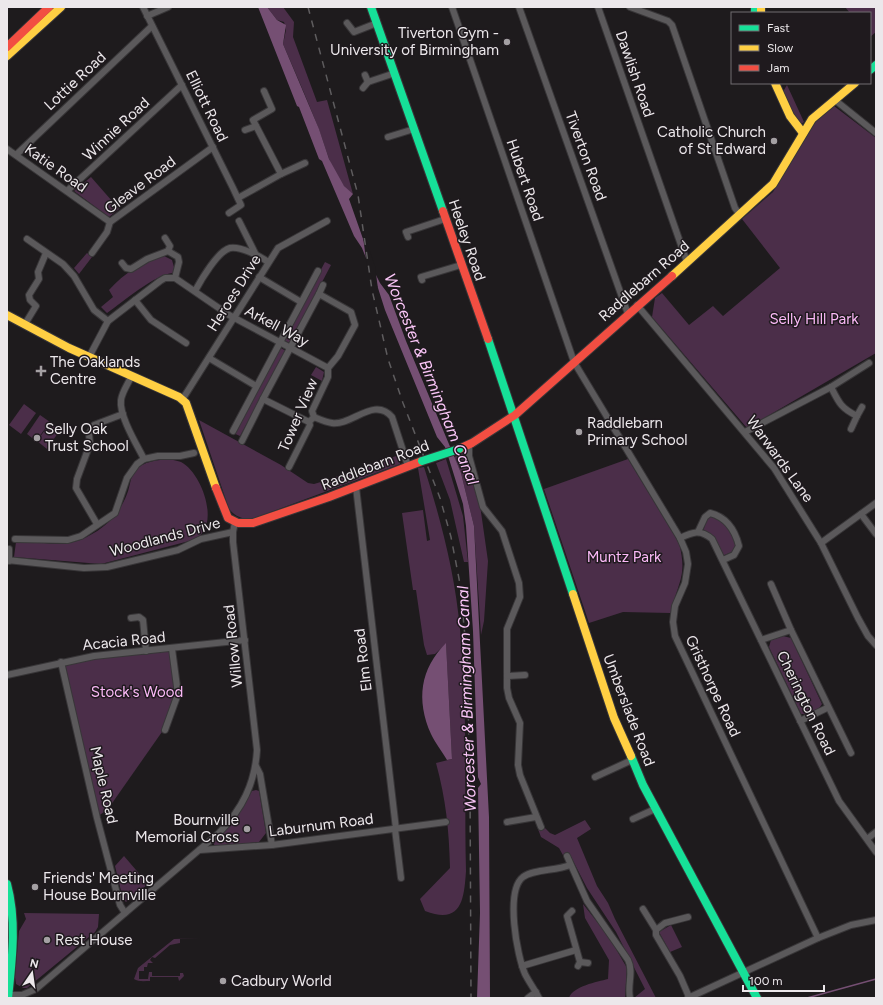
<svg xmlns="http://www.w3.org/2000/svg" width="883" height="1005" font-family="Figtree,sans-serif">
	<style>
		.green { fill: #4b2e49 }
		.water { fill: #754f73 }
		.pier { fill: #1e1b1d }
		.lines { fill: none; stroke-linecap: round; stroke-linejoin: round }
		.stream { stroke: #754f73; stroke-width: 1.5 }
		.street-casing { stroke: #383638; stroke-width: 8 }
		.fast-casing { stroke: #383638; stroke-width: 10 }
		.slow-casing { stroke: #383638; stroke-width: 10 }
		.jam-casing { stroke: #383638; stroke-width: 10 }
		.street { stroke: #5b595b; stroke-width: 6 }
		.fast { stroke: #16e098; stroke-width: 8 }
		.slow { stroke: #ffcf43; stroke-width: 8 }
		.jam { stroke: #f24e42; stroke-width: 8 }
		.rail { stroke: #5e5c5e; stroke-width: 1.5; stroke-dasharray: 7 7; stroke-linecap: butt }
		.fast-bridge-casing { stroke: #383638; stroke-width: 10; stroke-linecap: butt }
		.fast-bridge { stroke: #16e098; stroke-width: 8 }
		.poi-dot { fill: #a4a0a3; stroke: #1f1a1e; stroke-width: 1.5 }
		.labels { text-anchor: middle; stroke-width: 3; stroke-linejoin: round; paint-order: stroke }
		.poi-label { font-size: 15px; fill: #ece8eb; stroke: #1f1a1e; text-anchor: start }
		.street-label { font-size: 15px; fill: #ece8eb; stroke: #1f1a1e }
		.park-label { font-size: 15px; fill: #fbb9f7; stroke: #1f1a1e }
		.water-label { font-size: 16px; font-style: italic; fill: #fcc7f9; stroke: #1f1a1e }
	</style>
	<rect width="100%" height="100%" fill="#1e1b1d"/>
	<g class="green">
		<path d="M267,7h16l11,15 -1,15 24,65 10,-2 26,94c-20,-12 -27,-47 -35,-67 -11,-28 -23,-55 -35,-83l3,-14 -2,-8 -7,-2z"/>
		<polygon points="845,7 876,7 876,32 870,37 870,13 850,13"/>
		<polygon points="787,85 804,122 800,125 781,95"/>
		<polygon points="834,106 876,138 876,353 747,428 652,317 655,298 662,293 689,325 713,306 723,316 780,268 742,219 773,192 816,121"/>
		<polygon points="91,177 119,209 109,217 74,191"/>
		<polygon points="87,253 92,257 79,274 74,268"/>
		<path d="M164,256l8,4 2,7 -1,6c-18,1 -50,29 -66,40l-6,-6 12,-10 -4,-7c15,-17 34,-28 55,-34z"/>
		<polygon points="325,262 331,265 290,343 283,340"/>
		<polygon points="279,347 286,351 240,436 233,433"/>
		<polygon points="316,367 324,372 322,381 311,375"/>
		<polygon points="24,404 36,413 21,434 9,425"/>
		<polygon points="40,415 50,422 36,441 27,434"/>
		<path d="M199,420l82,45 27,18 6,1 10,-3 75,-26 1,9 -148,55c-10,0 -16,-2 -23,-10z"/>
		<polygon points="50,423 60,430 47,449 37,441"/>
		<polygon points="463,453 468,458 480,505 488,561 484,621 481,635 474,526 461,473 454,457"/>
		<path d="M169,459c4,1 9,2 12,3 19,10 35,52 22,70 -2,3 -6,6 -10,8l-92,24 -87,-7 2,-15c21,-2 44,6 64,-2 22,-9 39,-24 47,-46 3,-7 3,-17 8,-23 8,-10 23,-11 34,-12z"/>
		<polygon points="446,459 463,516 468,562 464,562 450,500 436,463"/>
		<path d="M628,459l51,84c9,34 -2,40 -8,70l-48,-1 -34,11 -45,-134z"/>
		<path d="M424,467c17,53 31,107 36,162 8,80 4,162 6,242 -2,28 -4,54 -41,40l-5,-12 30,-31c-1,-39 -4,-68 -14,-105l16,-4 -6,-115 -11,10 -8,1 -3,-10 -8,-55h-3l-11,-77 21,-3 4,31 3,-1 -12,-72z"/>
		<path d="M712,516c14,4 19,15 25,28l-5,8 -10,4c-4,-9 -7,-22 -19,-25l5,-14z"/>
		<path d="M783,636l8,2 31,66c-4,7 -12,11 -21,10l-32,-67 2,-7z"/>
		<polygon points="171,650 176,694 164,729 108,809 97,817 65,663 94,657"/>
		<polygon points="256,790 259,791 266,833 259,842 215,847 213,842 237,817 252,791"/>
		<polygon points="585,820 591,829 577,838 597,886 608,903 615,919 656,998 634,998 645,989 616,932 587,888 570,855 564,857 559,848 541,837 538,829 544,827 550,833 555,835"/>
		<polygon points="124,856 148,884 126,902 123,899 115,866"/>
		<path d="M583,904l26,33 18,31 -2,30h-56c4,-12 28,-16 39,-19l1,-19 -24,-42z"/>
		<polygon points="24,913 99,914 98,927 95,932 27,988 23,988 16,984 15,977 19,931 26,919"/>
		<polygon points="671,925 682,947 670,952 659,932"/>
		<path d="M202,938l-22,1v4l-10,2 -15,13 -3,-1 -2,3 3,3h-5l-1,4h-3v4h-5v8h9l1,-7h3v4h28v-3h3l1,3 -5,5 -1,-4h-28v4c-5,0 -12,1 -16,-2l4,-11 36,-29z"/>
	</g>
	<g class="water">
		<polygon points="258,7 267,7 277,20 286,25 283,44 319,129 329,159 344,186 353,194 349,199 375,273 380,283 389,295 406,341 461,473 474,526 489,817 490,998 477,998 480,913 478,788 481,784 478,777 473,631 466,526 463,504 449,459 445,447 437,437 385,310 378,288 362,248 354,236 322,161 319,159 299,107 297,106"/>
		<path d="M446,643l6,116 -5,1c-5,-9 -12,-17 -16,-26 -15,-34 -11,-65 15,-91z"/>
	</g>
	<polygon class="pier" points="362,229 375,266 378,289 367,267"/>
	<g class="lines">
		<polyline class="stream" points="807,998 876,979"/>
		<g class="street-casing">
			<g id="street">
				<polyline points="143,7 233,188 241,205 229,213"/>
				<polyline points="452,7 574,362 680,538 686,552 688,564 685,583 675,606 673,622 675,636 818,938"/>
				<polyline points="519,7 628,314"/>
				<polyline points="598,7 687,262"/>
				<polyline points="630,7 668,21 672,25 735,208 740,215"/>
				<polyline points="147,16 168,7"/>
				<polyline points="347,23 354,32 377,23"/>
				<polyline points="365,75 368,82"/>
				<polyline points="363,88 368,82 395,73"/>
				<polyline points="264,91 272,109 253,120 281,174"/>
				<polyline points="835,100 876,133"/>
				<polyline points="245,130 256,126"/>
				<polyline points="388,137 414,129"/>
				<polyline points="7,149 110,222"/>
				<polyline points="16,155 152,26"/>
				<polyline points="67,191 182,85"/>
				<polyline points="238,198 281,174 305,163"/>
				<polyline points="239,221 256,255"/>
				<polyline points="408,237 406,232 445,219"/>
				<polyline points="165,238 170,246 168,251"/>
				<polyline points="27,239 63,264 74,276 94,310 108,321"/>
				<polyline points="92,253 107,232 110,222 213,147"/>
				<polyline points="122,263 126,268 131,269 147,259 168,251 178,257 179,262 175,278"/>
				<polyline points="259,277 301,302"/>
				<polyline points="422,280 421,277 461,265"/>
				<path d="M195,291c6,-11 23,-40 35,-43 10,-2 30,8 38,14"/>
				<polyline points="319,294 323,285"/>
				<polyline points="135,300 151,320 186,343"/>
				<polyline points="637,305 774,468 821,543 858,618 868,636 876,645"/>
				<polyline points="25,324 36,306 30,300 29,295 39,279 38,272 46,253"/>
				<polyline points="89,357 108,321 160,281 165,278 175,278 229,315 328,368"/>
				<polyline points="209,358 256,386"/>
				<path d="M131,377c-3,7 -9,15 -10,23 -2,16 16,45 23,59"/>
				<path d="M831,387c8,16 10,21 26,29l5,-9"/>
				<polyline points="182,400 278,248 327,221"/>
				<path d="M314,417c5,2 12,5 18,6 20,3 42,-27 60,-6l16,49"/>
				<polyline points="851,429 857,416"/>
				<polyline points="233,431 318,271"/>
				<polyline points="745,432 831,387 869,363"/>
				<polyline points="242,441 263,399"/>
				<polyline points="469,445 469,456 483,507 502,531 519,583 520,597 507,629 507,688 509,698 520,723 518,765 520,775 541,827"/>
				<polyline points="289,467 310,425 309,422 314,417 312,411 328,377 328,368 338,356 355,325 351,312 319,294 263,399 309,422"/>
				<polyline points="356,487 396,829"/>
				<polyline points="861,514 876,534"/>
				<polyline points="97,524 76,488 77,479 90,444 89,434 94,425 123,414"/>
				<path d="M698,532l7,-15 5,-4c16,4 25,17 29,33l-5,9 -11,5"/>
				<path d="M680,538c13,-6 20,-9 32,1l127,262 37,51"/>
				<polyline points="15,539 68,540 81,536 115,513 127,478 137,464 144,459 158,456 180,456 194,453"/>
				<polyline points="821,543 876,503"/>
				<polyline points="7,560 84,568 107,567 178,550 201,539 233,532"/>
				<polyline points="9,561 9,549"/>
				<polyline points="771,584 791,630"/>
				<polyline points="131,618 139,617 143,620 146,651"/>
				<polyline points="761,640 791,630 851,753"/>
				<polyline points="61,662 97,818 120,905 125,913"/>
				<polyline points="7,675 94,656 245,640"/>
				<polyline points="507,676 525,675"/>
				<polyline points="800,721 827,708"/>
				<polyline points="165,730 178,694 172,649"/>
				<polyline points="256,766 260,774 272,845"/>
				<polyline points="595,777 632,760"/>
				<polyline points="633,819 655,809"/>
				<polyline points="507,822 536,817"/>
				<polyline points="395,829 401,878"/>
				<polyline points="867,839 876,832"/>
				<polyline points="200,850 272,845 446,822"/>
				<path d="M567,856l20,45 41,59c6,12 -1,25 2,38"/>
				<polyline points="643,909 656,930 656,935 680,976 689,997"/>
				<polyline points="572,911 567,916 580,962 578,966"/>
				<polyline points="656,930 665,923 688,917"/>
				<polyline points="580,962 588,963"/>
				<polyline points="522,966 576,950"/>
				<path d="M8,995h14l14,-6 183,-156c23,-24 36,-49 38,-83l-24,-208v-10l2,-10"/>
				<polyline points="528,998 536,992"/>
				<path d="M539,998c-4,-8 -10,-16 -14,-24 -8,-18 -20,-83 -2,-97 11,-8 33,-6 47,-12"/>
				<polyline points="688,998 818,938 851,925 876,920"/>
			</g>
		</g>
		<g class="fast-casing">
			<g id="fast">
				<polyline points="371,7 443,211"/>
				<polyline points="755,7 755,13"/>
				<polyline points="870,70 876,65"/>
				<polyline points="488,339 573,594"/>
				<polyline points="631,756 643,785 757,998"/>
				<path d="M7,884c10,37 5,76 1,114"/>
			</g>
		</g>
		<g class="slow-casing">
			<g id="slow">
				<polyline points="761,7 761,13"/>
				<polyline points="7,56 61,7"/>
				<polyline points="775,83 790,116 803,133"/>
				<polyline points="672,276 773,184 812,119 855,83"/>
				<polyline points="7,315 69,348 179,397 186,403 216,488"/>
				<polyline points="573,594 614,718 631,756"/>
			</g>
		</g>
		<g class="jam-casing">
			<g id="jam">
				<polyline points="7,47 49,7"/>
				<polyline points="443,211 488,339"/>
				<polyline points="459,449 472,443 515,415 672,276"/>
				<polyline points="216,488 228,518 238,523 253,523 329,497 422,461"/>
			</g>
		</g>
		<use href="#street" class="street"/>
		<use href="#fast" class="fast"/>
		<use href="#slow" class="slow"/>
		<use href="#jam" class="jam"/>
		<polyline class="rail" points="308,7 358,195 372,290 388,359 403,403 440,498 451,537 460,584 467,658 470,783 471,998"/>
		<g class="fast-bridge-casing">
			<polyline id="fast-bridge" points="422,461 459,449"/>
		</g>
		<use href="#fast-bridge" class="fast-bridge"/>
	</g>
	<g class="poi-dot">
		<circle cx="507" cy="42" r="4"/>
		<circle cx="774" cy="141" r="4"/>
		<path d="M39 365h4v4h4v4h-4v4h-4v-4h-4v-4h4z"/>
		<circle cx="579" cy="432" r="4"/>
		<circle cx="37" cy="438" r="4"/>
		<circle cx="247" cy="829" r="4"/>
		<circle cx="35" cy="887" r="4"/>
		<circle cx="47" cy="940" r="4"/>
		<circle cx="223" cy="981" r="4"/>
	</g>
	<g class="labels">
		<g class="poi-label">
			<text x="499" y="38" text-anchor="end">Tiverton Gym -<tspan x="499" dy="17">University of Birmingham</tspan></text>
			<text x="766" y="137" text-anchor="end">Catholic Church<tspan x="766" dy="17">of St Edward</tspan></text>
			<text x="50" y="367">The Oaklands<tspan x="50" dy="17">Centre</tspan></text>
			<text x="587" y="428">Raddlebarn<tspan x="587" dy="17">Primary School</tspan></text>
			<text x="45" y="434">Selly Oak<tspan x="45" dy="17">Trust School</tspan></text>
			<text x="239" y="825" text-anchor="end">Bournville<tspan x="239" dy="17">Memorial Cross</tspan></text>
			<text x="43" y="883">Friends' Meeting<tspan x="43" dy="17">House Bournville</tspan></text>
			<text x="55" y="945">Rest House</text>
			<text x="231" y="986">Cadbury World</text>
		</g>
		<g class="street-label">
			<text transform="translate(635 74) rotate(71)" y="5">Dawlish Road</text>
			<text transform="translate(75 81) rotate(-43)" y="5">Lottie Road</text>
			<text transform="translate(207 106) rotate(64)" y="5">Elliott Road</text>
			<text transform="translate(116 129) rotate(-43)" y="5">Winnie Road</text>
			<text transform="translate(586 156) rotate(70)" y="5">Tiverton Road</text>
			<text transform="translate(56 168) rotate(35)" y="5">Katie Road</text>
			<text transform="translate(525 180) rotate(71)" y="5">Hubert Road</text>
			<text transform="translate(140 185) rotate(-37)" y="5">Gleave Road</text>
			<text transform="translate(467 240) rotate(71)" y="5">Heeley Road</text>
			<text transform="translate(644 281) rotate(-41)" y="5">Raddlebarn Road</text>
			<text transform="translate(234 293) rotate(-58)" y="5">Heroes Drive</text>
			<text transform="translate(277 326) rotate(28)" y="5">Arkell Way</text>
			<text transform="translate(298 415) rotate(-67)" y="5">Tower View</text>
			<text transform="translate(780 459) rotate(54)" y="5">Warwards Lane</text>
			<text transform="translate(375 465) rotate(-21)" y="5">Raddlebarn Road</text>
			<text transform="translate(165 537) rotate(-15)" y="5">Woodlands Drive</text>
			<text transform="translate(124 641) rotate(-6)" y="5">Acacia Road</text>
			<text transform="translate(233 646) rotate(-96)" y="5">Willow Road</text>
			<text transform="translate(363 660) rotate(-97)" y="5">Elm Road</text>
			<text transform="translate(713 686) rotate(65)" y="5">Gristhorpe Road</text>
			<text transform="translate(806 703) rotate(64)" y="5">Cherington Road</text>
			<text transform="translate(629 710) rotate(69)" y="5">Umberslade Road</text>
			<text transform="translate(104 785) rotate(77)" y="5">Maple Road</text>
			<text transform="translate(321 825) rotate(-7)" y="5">Laburnum Road</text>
		</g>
		<g class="park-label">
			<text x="814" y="324">Selly Hill Park</text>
			<text x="624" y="562">Muntz Park</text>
			<text x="137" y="697">Stock's Wood</text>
		</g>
		<g class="water-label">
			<text transform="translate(432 379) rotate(68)" y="6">Worcester &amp; Birmingham Canal</text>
			<text transform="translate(466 699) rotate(-92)" y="6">Worcester &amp; Birmingham Canal</text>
		</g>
	</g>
	<rect width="883" height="1005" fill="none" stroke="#ece8eb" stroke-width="16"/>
	<rect x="731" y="12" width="140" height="72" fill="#1f1a1e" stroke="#716c70"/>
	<rect x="739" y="25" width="20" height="6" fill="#16e098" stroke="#716c70"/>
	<text x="767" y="32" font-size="12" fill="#ece8eb">Fast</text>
	<rect x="739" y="45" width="20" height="6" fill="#ffcf43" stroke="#716c70"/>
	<text x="767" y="52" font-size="12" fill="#ece8eb">Slow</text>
	<rect x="739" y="65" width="20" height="6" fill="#f24e42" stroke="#716c70"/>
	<text x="767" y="72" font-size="12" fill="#ece8eb">Jam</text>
	<g transform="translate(32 973) rotate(13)" stroke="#1f1a1e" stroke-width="3" paint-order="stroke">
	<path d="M0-3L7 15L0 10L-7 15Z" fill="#ece8eb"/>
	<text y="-6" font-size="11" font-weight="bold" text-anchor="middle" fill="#ece8eb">N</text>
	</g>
	<path d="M743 985v6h81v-6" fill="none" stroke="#ece8eb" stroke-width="2"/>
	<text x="749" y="985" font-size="12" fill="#ece8eb" stroke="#1f1a1e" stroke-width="3" paint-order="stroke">100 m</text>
</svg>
